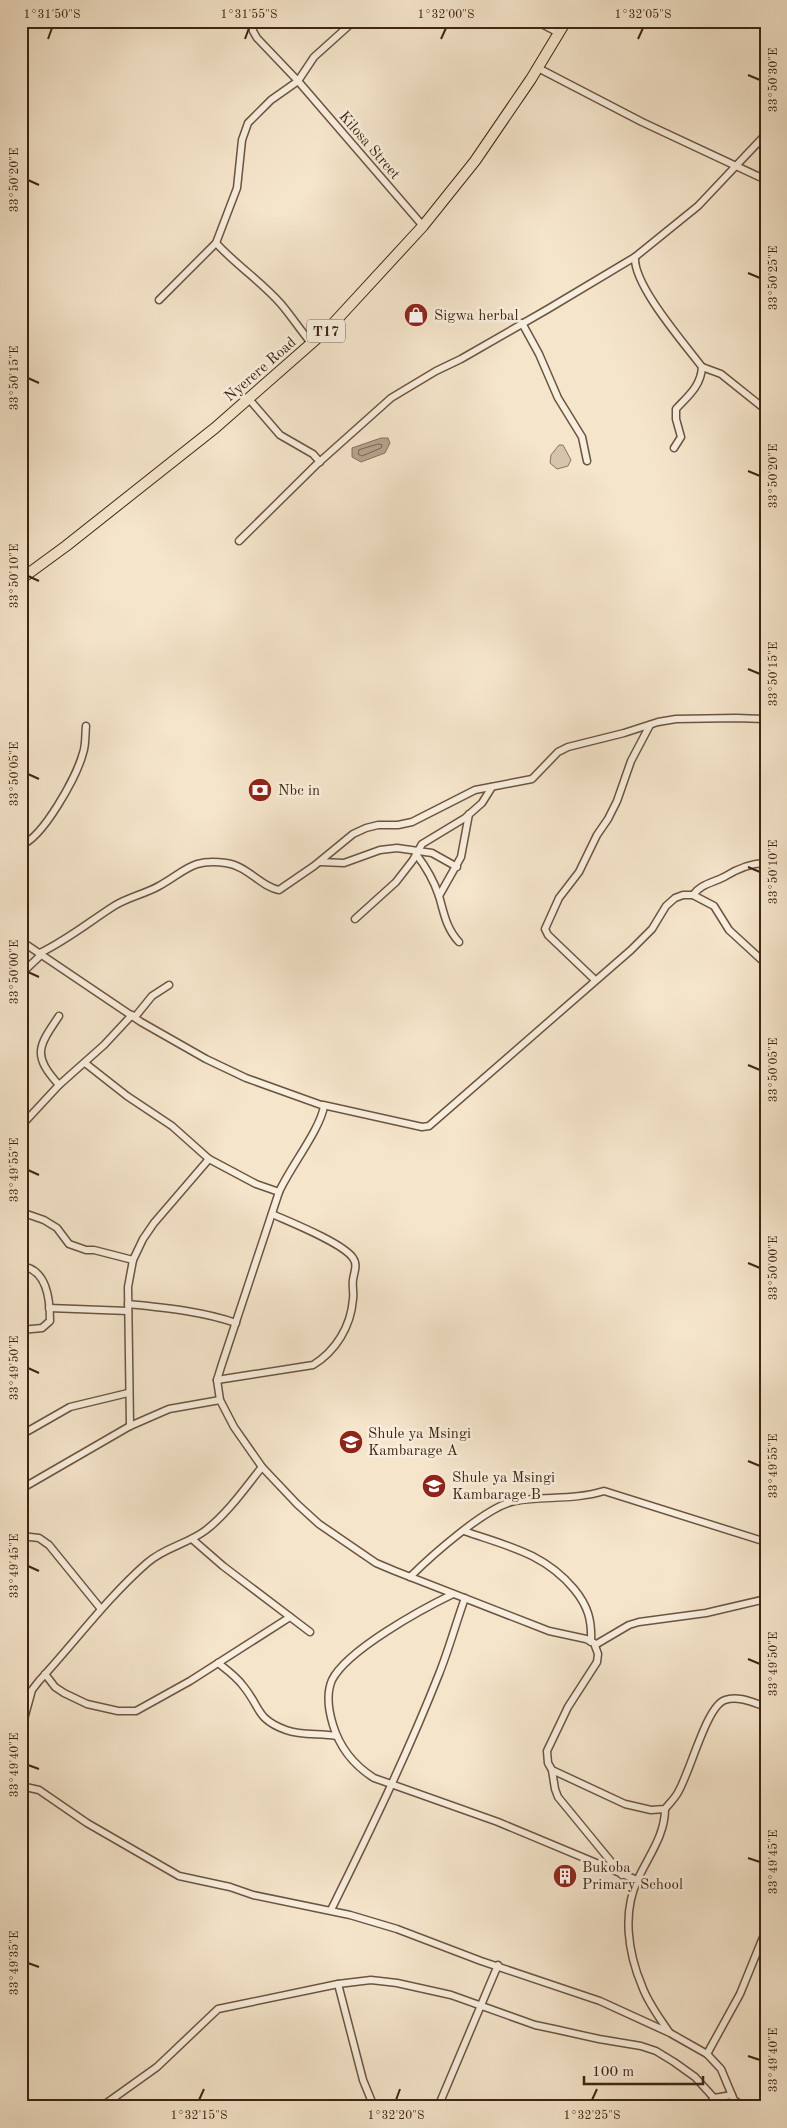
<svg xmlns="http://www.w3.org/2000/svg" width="787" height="2128" font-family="'Old Standard TT',serif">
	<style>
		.green { fill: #d6c4ac; stroke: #8a7460 }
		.water { fill: #b7a38c; stroke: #87705c }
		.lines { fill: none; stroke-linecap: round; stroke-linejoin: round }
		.shore { stroke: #7a6450; stroke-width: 1 }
		.minor-casing { stroke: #6c5441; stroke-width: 9 }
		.primary-casing { stroke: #3e2413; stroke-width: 12 }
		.minor { stroke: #f8eedd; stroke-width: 6 }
		.primary { stroke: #f5e5cb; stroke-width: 10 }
		.ticks { fill: none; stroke: #3e2413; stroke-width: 2 }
		.labels { text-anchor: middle; stroke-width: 5; stroke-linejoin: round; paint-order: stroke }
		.shield { fill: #f8eedd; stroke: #766150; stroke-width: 1 }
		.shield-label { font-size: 14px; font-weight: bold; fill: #3e2413 }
		.street-label { font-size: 15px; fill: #3e2413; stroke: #f8eedd }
		.poi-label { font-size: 15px; fill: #3e2413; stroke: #f8eedd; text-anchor: start }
		.neatline { fill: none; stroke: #3e2413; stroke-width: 2 }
		.ticks-label { font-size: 12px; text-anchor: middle; fill: #3e2413 }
	</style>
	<rect width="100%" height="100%" fill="#f5e5cb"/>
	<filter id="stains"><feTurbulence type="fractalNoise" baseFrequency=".004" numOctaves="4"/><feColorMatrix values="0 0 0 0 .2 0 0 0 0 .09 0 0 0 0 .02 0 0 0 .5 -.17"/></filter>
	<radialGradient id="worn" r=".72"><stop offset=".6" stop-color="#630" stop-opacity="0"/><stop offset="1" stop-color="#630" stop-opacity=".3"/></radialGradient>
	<polygon class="green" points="559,445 563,445 571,460 568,466 557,469 550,463 551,455"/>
	<polygon class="water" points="381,438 388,438 390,443 385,453 361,462 352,457 352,448"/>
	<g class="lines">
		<polygon class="shore" points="379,444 382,445 381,448 362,456 358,454 359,450"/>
		<g class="minor-casing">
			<g id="minor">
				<polyline points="252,21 253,31 257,38 298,81 423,226"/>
				<polyline points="536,21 559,33"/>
				<polyline points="538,68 642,122 766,180"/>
				<path d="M216,243c20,22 46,39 65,61 11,13 20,27 31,40"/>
				<path d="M635,257c-2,28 49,86 67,110 -1,19 -14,29 -26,42v10l5,18 -7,11"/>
				<polyline points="159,300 216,243 237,188 242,140 248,123 271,100 298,81 314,57 354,21"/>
				<polyline points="522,323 539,354 558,398 582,437 587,461"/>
				<polyline points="702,367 721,374 766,410"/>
				<polyline points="249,399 280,435 313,454 320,462"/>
				<polyline points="239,541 316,465 391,398 436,371 461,359 548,309 635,257 698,206 766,134"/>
				<path d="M21,845c22,-7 56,-69 62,-92 3,-8 2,-18 3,-27"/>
				<path d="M416,854c10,13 18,27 23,42 5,17 7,32 20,46"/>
				<polyline points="320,862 344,863 380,850 397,848 432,853 457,867"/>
				<path d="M693,895c8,-11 19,-12 31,-18 13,-8 26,-14 42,-14"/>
				<polyline points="439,896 461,857 469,814"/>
				<polyline points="355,919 396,882 413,860 422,844 465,818 482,803 492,787"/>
				<path d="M21,941l120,81 65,37 40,19 78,28c-3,22 -35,63 -45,86l-57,172 -5,16 3,20 14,27 28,40 35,37 22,20 57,39 19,8 154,60 37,8 8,4 4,11 -1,8 -29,45 -21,44 1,12 4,7 73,34 26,6 14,-1c4,-5 9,-10 12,-15 13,-20 29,-88 48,-94 13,-5 29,3 41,7"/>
				<path d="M40,953c27,-13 49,-31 74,-47 14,-9 31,-12 45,-20 27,-15 33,-28 67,-23 22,3 35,24 53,27l35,-24 39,-32 13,-6 12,-3h20l14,-3 63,-32 57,-11 26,-27 10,-5 56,-14 34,-11 18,-3 60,-1 30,1"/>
				<polyline points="21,974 42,954"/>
				<polyline points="595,980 548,935 545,929 559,898 579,872 597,835 608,819 617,801 631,761 650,725"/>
				<polyline points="135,1017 152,996 169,985"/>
				<polyline points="85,1063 127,1096 172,1126 209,1159 256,1184 279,1192"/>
				<path d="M59,1085c-27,-30 -21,-38 0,-69"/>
				<polyline points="323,1105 422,1127 429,1126 631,950 652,929 666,906 675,898 683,895 693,895 714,906 729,930 766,964"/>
				<polyline points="21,1126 59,1085 104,1045 132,1015"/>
				<polyline points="21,1212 44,1220 57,1228 69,1244 86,1250 94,1250 133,1260"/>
				<path d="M21,1266c26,3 29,33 29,55l-8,7 -21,2"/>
				<path d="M128,1304c37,4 73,7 108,19"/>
				<polyline points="49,1308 128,1311"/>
				<path d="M217,1380l96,-15c23,-14 38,-39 40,-66 1,-6 -1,-13 0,-19 1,-8 5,-15 0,-22 -10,-15 -63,-36 -81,-44"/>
				<polyline points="130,1426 128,1287 133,1260 143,1239 154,1223 209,1159"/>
				<polyline points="21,1435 70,1407 128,1393"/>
				<polyline points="21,1489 130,1426 169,1409 220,1400"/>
				<path d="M464,1531c43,15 80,22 110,58 14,17 18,31 17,53"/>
				<polyline points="21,1536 39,1538 49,1545 101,1609"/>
				<polyline points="192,1539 223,1566 310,1632"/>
				<path d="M410,1577c21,-21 77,-71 105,-76 30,-5 60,-1 89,-10l162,51"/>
				<path d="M453,1594c-31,15 -106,56 -121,86 -6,14 -3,32 1,45 7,23 22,41 41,53l124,44 139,58"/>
				<polyline points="595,1645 629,1625 639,1622 706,1613 766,1599"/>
				<path d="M218,1663c9,7 19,14 26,24 17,21 12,32 42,43 16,6 34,3 50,6"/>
				<polyline points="45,1674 55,1687 64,1693 87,1704 118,1711 136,1711 190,1681 290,1617"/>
				<path d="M21,1730l11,-40 7,-9c36,-39 68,-83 108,-118 18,-16 41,-19 59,-33 22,-17 39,-42 56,-63"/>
				<polyline points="552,1770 555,1789 558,1797 622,1875"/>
				<polyline points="21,1786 39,1790 87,1823 179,1876 230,1887 253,1895 350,1915 397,1929 481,1961 600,2001 670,2033 707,2054 721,2069 734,2100 744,2107"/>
				<path d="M665,1809c0,26 -16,46 -27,70 -16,33 -10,74 4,107 6,17 17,31 27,46"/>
				<path d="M331,1910c38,-77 76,-155 108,-236 10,-25 17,-51 26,-76"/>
				<polyline points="338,1984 363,2080 374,2107"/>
				<polyline points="707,2054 740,1994 766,1930"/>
				<polyline points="101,2107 157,2067 218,2009 338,1984 371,1980 397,1983 451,1995 535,2025 554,2029 599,2039 641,2046 656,2051 674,2062 695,2077 714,2098"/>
				<polyline points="438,2107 498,1965"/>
				<polyline points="707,2107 714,2098 732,2095"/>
			</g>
		</g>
		<g class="primary-casing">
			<polyline id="primary" points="21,579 66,546 215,428 330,327 423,226 475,161 531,79 566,21"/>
		</g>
		<use href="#minor" class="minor"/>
		<use href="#primary" class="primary"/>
	</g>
	<path class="ticks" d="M48,39l4,-11M245,39l4,-11M441,39l5,-11M638,39l5,-11M748,75l12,5M28,180l11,5M748,273l12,5M28,378l11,5M748,471l12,5M28,576l11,5M748,669l12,5M28,774l11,5M748,867l12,5M28,972l11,5M748,1065l12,5M28,1170l11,5M748,1263l12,5M28,1368l11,5M748,1461l12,5M28,1566l11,5M748,1659l12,5M28,1765l11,4M748,1858l12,4M28,1963l11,4M748,2056l12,4M199,2100l5,-11M396,2100l4,-11M592,2100l5,-11"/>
	<defs>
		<g id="shop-disc" transform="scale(1.25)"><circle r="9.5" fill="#8f2418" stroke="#f8eedd"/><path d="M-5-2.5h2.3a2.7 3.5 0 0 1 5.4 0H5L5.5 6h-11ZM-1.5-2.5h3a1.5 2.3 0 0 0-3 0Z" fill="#fff"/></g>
		<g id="bank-disc" transform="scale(1.25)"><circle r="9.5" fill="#8f2418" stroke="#f8eedd"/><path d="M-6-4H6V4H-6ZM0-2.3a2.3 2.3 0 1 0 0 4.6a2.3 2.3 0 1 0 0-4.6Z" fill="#fff"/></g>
		<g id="school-disc" transform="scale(1.25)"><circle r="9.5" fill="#8f2418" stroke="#f8eedd"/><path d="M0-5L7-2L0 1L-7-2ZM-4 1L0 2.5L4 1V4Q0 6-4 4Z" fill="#fff"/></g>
		<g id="building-disc" transform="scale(1.25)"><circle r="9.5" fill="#8f2418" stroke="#f8eedd"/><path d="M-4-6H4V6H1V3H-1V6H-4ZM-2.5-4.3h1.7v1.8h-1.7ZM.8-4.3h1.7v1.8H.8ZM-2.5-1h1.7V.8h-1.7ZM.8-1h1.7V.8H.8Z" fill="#fff"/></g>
	</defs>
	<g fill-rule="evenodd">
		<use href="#shop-disc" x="416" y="315"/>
		<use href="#bank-disc" x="260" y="790"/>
		<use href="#school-disc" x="351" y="1442"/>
		<use href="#school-disc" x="434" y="1486"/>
		<use href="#building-disc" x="565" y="1876"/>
	</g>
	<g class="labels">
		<rect class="shield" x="307" y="319.5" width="38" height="23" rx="4"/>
		<g class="shield-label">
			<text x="326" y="336">T17</text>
		</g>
		<g class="street-label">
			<text transform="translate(370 145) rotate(49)" y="5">Kilosa Street</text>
			<text transform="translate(260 369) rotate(-41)" y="5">Nyerere Road</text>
		</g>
		<g class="poi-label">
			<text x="434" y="320">Sigwa herbal</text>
			<text x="278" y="795">Nbc in</text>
			<text x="368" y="1438">Shule ya Msingi<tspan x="368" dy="17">Kambarage A</tspan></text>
			<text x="452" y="1482">Shule ya Msingi<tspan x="452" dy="17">Kambarage B</tspan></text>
			<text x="582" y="1872">Bukoba<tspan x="582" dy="17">Primary School</tspan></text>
		</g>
	</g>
	<rect width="787" height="2128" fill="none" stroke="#f5e5cb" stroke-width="55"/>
	<path d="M584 2076v8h119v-8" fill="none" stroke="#3e2413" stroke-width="2.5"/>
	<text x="592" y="2076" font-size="15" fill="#3e2413" stroke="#f8eedd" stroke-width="4" paint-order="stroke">100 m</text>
	<rect x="28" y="28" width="732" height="2072" class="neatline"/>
	<g class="ticks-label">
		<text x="52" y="18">1°31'50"S</text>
		<text x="249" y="18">1°31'55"S</text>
		<text x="446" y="18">1°32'00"S</text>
		<text x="643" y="18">1°32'05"S</text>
		<text transform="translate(773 80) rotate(-90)" y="4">33°50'30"E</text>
		<text transform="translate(14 180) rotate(-90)" y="4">33°50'20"E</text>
		<text transform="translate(773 278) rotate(-90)" y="4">33°50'25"E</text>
		<text transform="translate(14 378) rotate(-90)" y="4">33°50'15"E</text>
		<text transform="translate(773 476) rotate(-90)" y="4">33°50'20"E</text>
		<text transform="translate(14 576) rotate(-90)" y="4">33°50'10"E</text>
		<text transform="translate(773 674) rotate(-90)" y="4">33°50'15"E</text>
		<text transform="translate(14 774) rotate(-90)" y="4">33°50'05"E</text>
		<text transform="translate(773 872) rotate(-90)" y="4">33°50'10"E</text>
		<text transform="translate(14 972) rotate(-90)" y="4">33°50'00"E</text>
		<text transform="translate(773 1070) rotate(-90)" y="4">33°50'05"E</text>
		<text transform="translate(14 1170) rotate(-90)" y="4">33°49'55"E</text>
		<text transform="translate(773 1268) rotate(-90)" y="4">33°50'00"E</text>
		<text transform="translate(14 1368) rotate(-90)" y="4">33°49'50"E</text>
		<text transform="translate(773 1466) rotate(-90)" y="4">33°49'55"E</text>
		<text transform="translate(14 1566) rotate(-90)" y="4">33°49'45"E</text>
		<text transform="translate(773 1664) rotate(-90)" y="4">33°49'50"E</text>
		<text transform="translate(14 1765) rotate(-90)" y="4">33°49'40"E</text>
		<text transform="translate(773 1862) rotate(-90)" y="4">33°49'45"E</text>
		<text transform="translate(14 1963) rotate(-90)" y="4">33°49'35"E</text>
		<text transform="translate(773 2060) rotate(-90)" y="4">33°49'40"E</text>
		<text x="199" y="2119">1°32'15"S</text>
		<text x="396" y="2119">1°32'20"S</text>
		<text x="592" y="2119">1°32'25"S</text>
	</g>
	<rect width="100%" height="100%" filter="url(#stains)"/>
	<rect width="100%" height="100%" fill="url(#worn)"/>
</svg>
